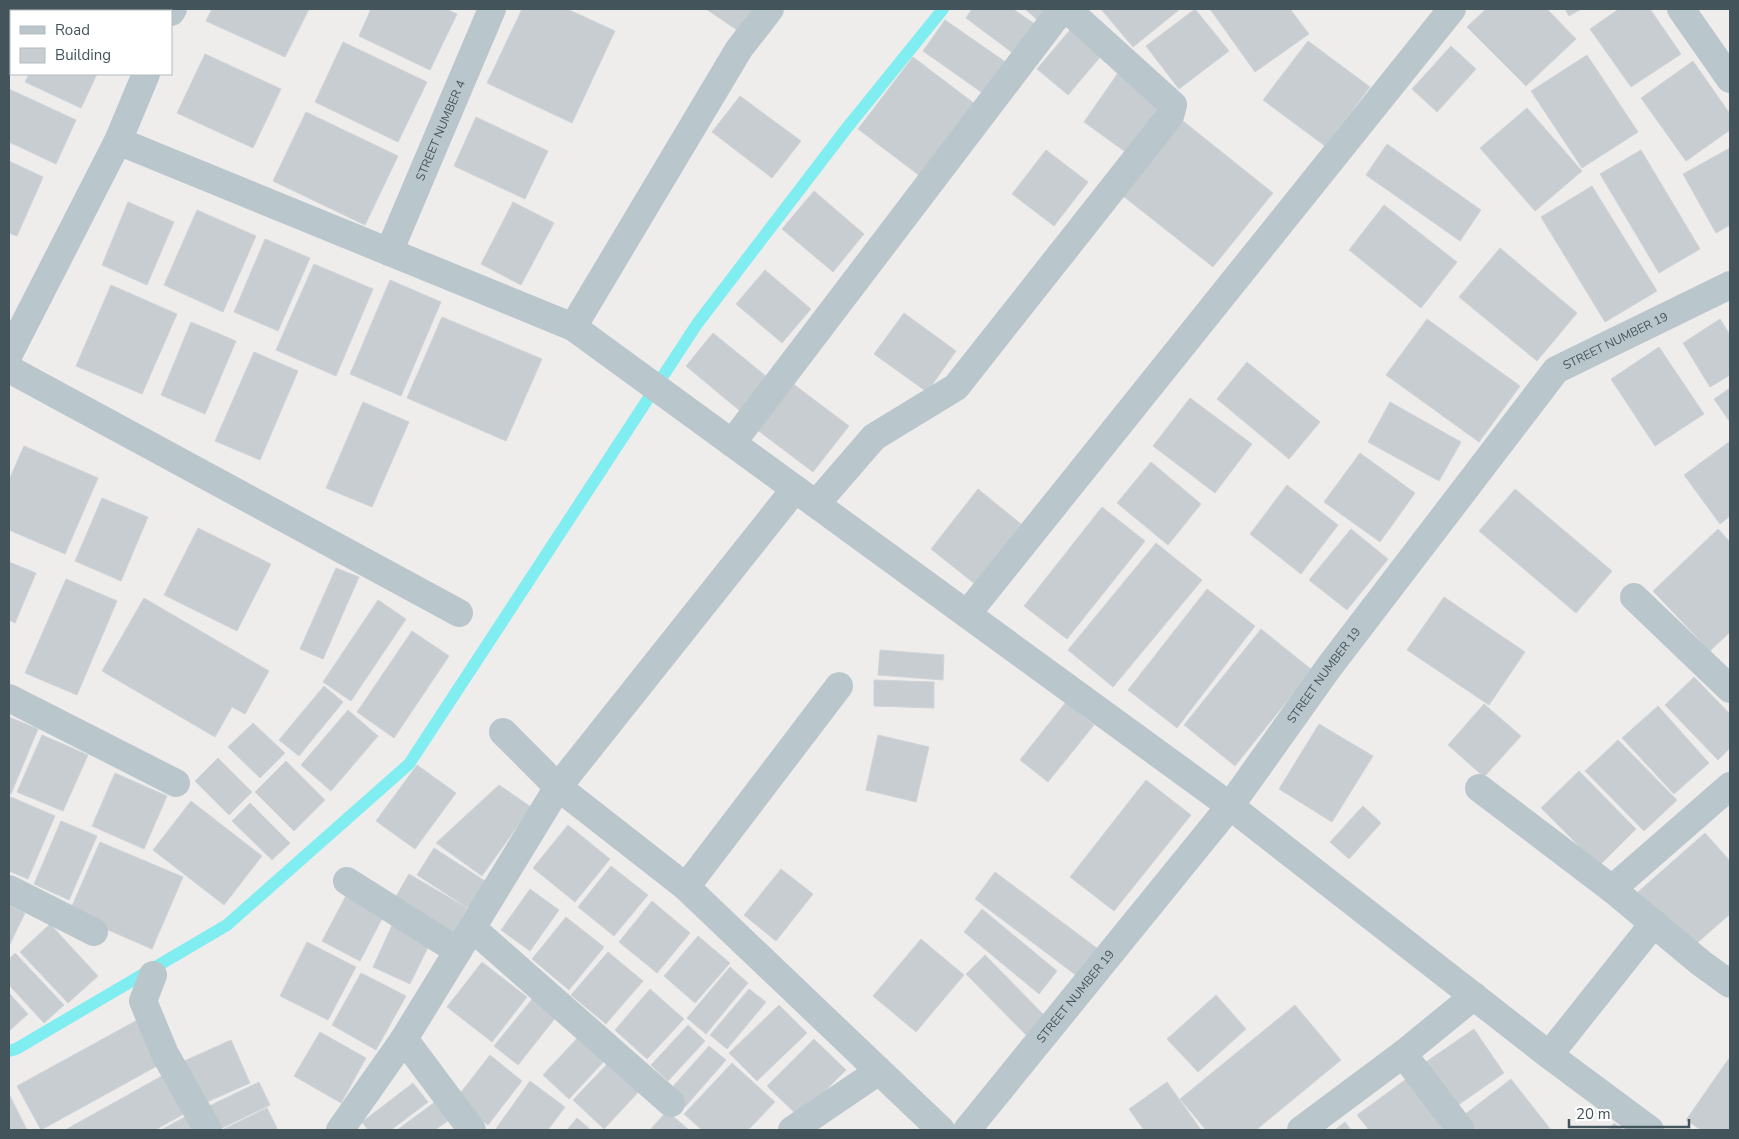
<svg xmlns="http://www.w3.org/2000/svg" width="1739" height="1139" font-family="'Nunito Sans',sans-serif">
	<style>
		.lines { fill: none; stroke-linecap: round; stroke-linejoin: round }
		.stream { stroke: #80edf1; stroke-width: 12 }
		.building { fill: #c8cdd1; stroke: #cfd4d8 }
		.minor { stroke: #b9c7cd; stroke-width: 28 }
		.labels { text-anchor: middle; stroke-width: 4; stroke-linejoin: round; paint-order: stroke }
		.street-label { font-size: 12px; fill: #43545a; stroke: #fff }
	</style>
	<rect width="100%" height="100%" fill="#efecec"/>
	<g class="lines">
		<polyline class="stream" points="9,1051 16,1049 227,925 409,764 697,324 846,129 943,9"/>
	</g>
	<g class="building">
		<polygon points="39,9 133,9 131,11 38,11"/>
		<polygon points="212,9 309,9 285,57 206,21"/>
		<polygon points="371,9 446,9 457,14 430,70 359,36"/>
		<polygon points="522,9 567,9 615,31 572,123 487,83"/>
		<polygon points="706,9 752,9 737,30"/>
		<polygon points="972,9 1013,9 1036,25 1014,54 966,18"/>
		<polygon points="1025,9 1053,9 1041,23"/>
		<polygon points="1101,9 1180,9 1133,47"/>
		<polygon points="1195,9 1229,51 1179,89 1146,46"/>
		<polygon points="1210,9 1290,9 1309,34 1255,72"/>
		<polygon points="1486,9 1547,9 1576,39 1526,86 1467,27"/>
		<polygon points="1565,9 1581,9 1569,16"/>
		<polygon points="1619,9 1650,9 1681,54 1631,87 1590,29"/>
		<polygon points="9,13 11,14 11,69 9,68"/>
		<polygon points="945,20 1007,63 984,94 923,51"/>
		<polygon points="1070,30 1101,56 1068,95 1037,69"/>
		<polygon points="1308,41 1370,87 1325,146 1263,100"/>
		<polygon points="343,42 427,82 398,142 315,102"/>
		<polygon points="1451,46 1476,69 1437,112 1412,89"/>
		<polygon points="205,54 281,89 253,148 177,113"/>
		<polygon points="1587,55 1638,132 1582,168 1531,91"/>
		<polygon points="913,57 975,104 920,176 858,129"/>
		<polygon points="1693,61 1730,114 1730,130 1686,161 1641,98"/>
		<polygon points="1118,73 1162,103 1127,153 1084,122"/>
		<polygon points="29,74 97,74 81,108 25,82"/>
		<polygon points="9,89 76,120 56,164 9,142"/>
		<polygon points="740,96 801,141 772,178 712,132"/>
		<polygon points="1527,108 1582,171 1535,211 1480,148"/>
		<polygon points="306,112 398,156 365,225 273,181"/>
		<polygon points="476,117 548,151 525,199 454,166"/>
		<polygon points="1183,121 1273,193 1213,267 1123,196"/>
		<polygon points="1387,144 1481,210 1460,241 1366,175"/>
		<polygon points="1730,148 1730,225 1716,233 1683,174"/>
		<polygon points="1046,150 1088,182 1054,226 1012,194"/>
		<polygon points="1641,150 1700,249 1659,273 1600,174"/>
		<polygon points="9,161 43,177 17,236 9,233"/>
		<polygon points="1592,186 1657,291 1605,322 1541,217"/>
		<polygon points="814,191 864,234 833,272 782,229"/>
		<polygon points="128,202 174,222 147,285 102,265"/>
		<polygon points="513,202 554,223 521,285 481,264"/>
		<polygon points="1384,205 1457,262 1421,308 1349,250"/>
		<polygon points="197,210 256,236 223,312 164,285"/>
		<polygon points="265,239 310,258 278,331 234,312"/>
		<polygon points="1500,248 1577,313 1537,361 1459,297"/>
		<polygon points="314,264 373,289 336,376 276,350"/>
		<polygon points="765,270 811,309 782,343 736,304"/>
		<polygon points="390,280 441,302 401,396 350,374"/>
		<polygon points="111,285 177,314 142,394 76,366"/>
		<polygon points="904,313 956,351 927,392 874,354"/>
		<polygon points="442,317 542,359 506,441 407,398"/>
		<polygon points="1427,319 1520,386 1479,442 1386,375"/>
		<polygon points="1720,319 1730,335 1730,375 1710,387 1683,343"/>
		<polygon points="191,322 236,341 205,414 161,395"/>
		<polygon points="713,333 767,377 740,411 686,366"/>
		<polygon points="1659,347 1704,414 1655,446 1611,379"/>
		<polygon points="254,352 298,371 260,460 215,441"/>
		<polygon points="1247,362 1320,422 1289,459 1217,399"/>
		<polygon points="792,383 849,426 813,472 756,429"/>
		<polygon points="1730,388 1730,422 1714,399"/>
		<polygon points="1190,398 1252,444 1215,493 1153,446"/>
		<polygon points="363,402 409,422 372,507 326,488"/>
		<polygon points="1390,402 1461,442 1439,481 1368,442"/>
		<polygon points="1729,442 1730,444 1730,516 1720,524 1684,475"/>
		<polygon points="24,446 98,478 65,554 9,530 9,480"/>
		<polygon points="1360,453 1415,493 1380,542 1324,502"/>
		<polygon points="1151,462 1201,504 1168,545 1117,503"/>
		<polygon points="1287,485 1338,525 1301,574 1250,534"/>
		<polygon points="978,489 1021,524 975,584 931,549"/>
		<polygon points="1515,489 1612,571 1576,613 1479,531"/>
		<polygon points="102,498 148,517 121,581 75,561"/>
		<polygon points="1102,507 1145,541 1067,639 1024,606"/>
		<polygon points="198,528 271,564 237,631 164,595"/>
		<polygon points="1351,529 1388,559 1347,610 1309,580"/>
		<polygon points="1718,529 1730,542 1730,632 1710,651 1653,591"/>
		<polygon points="1156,543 1202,580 1113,687 1068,650"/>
		<polygon points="9,562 36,573 15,623 9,620"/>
		<polygon points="336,568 359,577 323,659 300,649"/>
		<polygon points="66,579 117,601 77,695 25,673"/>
		<polygon points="1207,589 1255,626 1177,728 1128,690"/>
		<polygon points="1444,597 1525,652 1489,705 1407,650"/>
		<polygon points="144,598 269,671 245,714 232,707 215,737 102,671"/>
		<polygon points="378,600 406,619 351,701 323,682"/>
		<polygon points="1261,629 1312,670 1235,766 1184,725"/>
		<polygon points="412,631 449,656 394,738 357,712"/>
		<polygon points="880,650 944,655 943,680 878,675"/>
		<polygon points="1694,677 1730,714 1730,748 1718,760 1665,705"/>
		<polygon points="874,680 934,682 934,708 874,706"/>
		<polygon points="324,686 343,702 299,756 279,740"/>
		<polygon points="1066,702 1094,725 1048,782 1020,760"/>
		<polygon points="1484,704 1521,736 1484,777 1448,745"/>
		<polygon points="1658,706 1709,763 1674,794 1622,738"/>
		<polygon points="348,710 378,736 331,791 301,765"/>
		<polygon points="9,717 38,729 11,794 9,793"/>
		<polygon points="253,723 285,753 260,778 228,747"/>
		<polygon points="1319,724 1373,756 1332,822 1279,789"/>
		<polygon points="42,735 88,755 63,811 17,792"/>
		<polygon points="878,735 929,747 916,802 866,790"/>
		<polygon points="1618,740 1677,800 1644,831 1585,771"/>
		<polygon points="218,758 252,792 229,815 195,781"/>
		<polygon points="286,761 325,800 294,831 255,792"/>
		<polygon points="417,765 456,793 415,849 376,821"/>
		<polygon points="1579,771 1636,829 1599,866 1541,808"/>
		<polygon points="115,773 167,796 144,849 92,826"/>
		<polygon points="1146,780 1191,815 1114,911 1070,877"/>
		<polygon points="499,785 531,807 482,876 436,843"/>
		<polygon points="11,797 55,816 28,879 9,871 9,801"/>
		<polygon points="191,801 262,856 224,905 153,850"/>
		<polygon points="250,803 290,843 272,860 232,821"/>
		<polygon points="1363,806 1381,823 1349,859 1330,842"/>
		<polygon points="61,821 97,836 69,900 34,884"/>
		<polygon points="568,825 610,859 575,902 533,868"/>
		<polygon points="1705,833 1730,861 1730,914 1689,950 1638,892"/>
		<polygon points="100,842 183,877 152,949 69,913"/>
		<polygon points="434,848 485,881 468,908 417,875"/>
		<polygon points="611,866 648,895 614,936 578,907"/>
		<polygon points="781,869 813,894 776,941 744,915"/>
		<polygon points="995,872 1098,949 1077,976 975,899"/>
		<polygon points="409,874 467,908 449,939 391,905"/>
		<polygon points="530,889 559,910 530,951 501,930"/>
		<polygon points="347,894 385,913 360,961 322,941"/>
		<polygon points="652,901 690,933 657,973 619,942"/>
		<polygon points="9,905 25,913 9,946"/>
		<polygon points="982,909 1057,971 1039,994 964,932"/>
		<polygon points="566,917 604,947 569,990 532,959"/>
		<polygon points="394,921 432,939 410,984 373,967"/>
		<polygon points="50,924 98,976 68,1003 20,952"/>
		<polygon points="698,936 730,963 695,1003 664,976"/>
		<polygon points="921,939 964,975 916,1032 873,996"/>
		<polygon points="307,942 356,967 328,1020 280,996"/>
		<polygon points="608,952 643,981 606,1024 571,995"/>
		<polygon points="15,953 64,1005 44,1023 9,985 9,959"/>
		<polygon points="985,955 1045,1016 1026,1035 966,974"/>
		<polygon points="482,962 527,997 492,1042 447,1007"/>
		<polygon points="730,967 748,983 706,1034 687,1018"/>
		<polygon points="361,973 406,996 376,1050 332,1025"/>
		<polygon points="650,989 684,1019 647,1059 615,1030"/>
		<polygon points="749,989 766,1002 727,1049 710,1035"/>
		<polygon points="9,993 28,1014 9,1031"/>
		<polygon points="1216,995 1246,1029 1198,1072 1167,1039"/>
		<polygon points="533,998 556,1017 518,1065 494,1046"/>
		<polygon points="779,1005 807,1033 757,1081 729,1053"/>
		<polygon points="1295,1005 1341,1060 1256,1130 1206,1130 1180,1099"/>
		<polygon points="141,1018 166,1061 41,1130 17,1086"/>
		<polygon points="688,1025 705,1041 668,1081 651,1065"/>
		<polygon points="1474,1029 1504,1073 1451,1110 1420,1066"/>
		<polygon points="320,1032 366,1058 341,1103 294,1076"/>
		<polygon points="583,1032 608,1057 569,1099 543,1075"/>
		<polygon points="814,1039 846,1070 799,1117 767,1086"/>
		<polygon points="231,1040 250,1083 200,1105 180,1063"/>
		<polygon points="709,1046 726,1060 685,1107 668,1092"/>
		<polygon points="490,1055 522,1081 488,1125 455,1100"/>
		<polygon points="1730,1057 1730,1130 1701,1130 1686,1120"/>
		<polygon points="612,1059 643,1087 604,1129 573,1100"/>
		<polygon points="732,1063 775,1102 748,1130 702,1130 684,1114"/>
		<polygon points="169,1072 191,1110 155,1130 65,1130"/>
		<polygon points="1412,1075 1453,1130 1369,1130 1357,1115"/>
		<polygon points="1511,1079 1551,1130 1477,1130 1464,1115"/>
		<polygon points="530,1081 565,1107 548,1130 495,1130"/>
		<polygon points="259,1082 270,1105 218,1130 205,1108"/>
		<polygon points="1167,1082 1201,1130 1144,1130 1129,1109"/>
		<polygon points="413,1083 428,1102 391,1130 368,1130 362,1122"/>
		<polygon points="9,1094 27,1130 9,1130"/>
		<polygon points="435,1102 449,1120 435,1130 397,1130"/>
		<polygon points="267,1108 278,1130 222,1130"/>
		<polygon points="667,1111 689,1130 650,1130"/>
		<polygon points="194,1112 205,1130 161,1130"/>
		<polygon points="577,1118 591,1130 567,1130"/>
		<polygon points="1345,1122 1351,1130 1335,1130"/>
		<polygon points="1614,1123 1623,1130 1608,1130"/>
	</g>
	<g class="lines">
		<g class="minor">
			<polyline points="1681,9 1730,79"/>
			<polyline points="171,12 173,9"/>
			<polyline points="118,141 573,327 1230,806 1549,1055 1650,1130"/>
			<path id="s1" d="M389,252l103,-243"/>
			<polyline points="573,327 739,49 770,9"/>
			<polyline points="9,354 118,141 146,74"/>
			<polyline points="9,369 459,613"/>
			<polyline points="732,443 1062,9"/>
			<polyline points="816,504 874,437 956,387 1170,116 1173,105 1067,9"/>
			<polyline points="1634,597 1730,689"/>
			<polyline points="967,614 1452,9"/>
			<polyline points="9,698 176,783"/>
			<polyline points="503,732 558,787 686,887 941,1130"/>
			<polyline points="1479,788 1612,889 1701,963 1730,984"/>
			<polyline points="347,881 458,951"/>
			<polyline points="686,887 839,686"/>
			<polyline points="9,889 94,932"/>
			<polyline points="1612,889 1730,786"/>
			<polyline points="472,928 671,1103"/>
			<polyline points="153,975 143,1001 165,1054 208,1130"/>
			<polyline points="404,1039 472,1130"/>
			<polyline points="1403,1054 1461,1130"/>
			<polyline points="1549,1055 1654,923"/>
			<polyline points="340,1130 404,1039 558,787 795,489"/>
			<polyline points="792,1130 879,1071"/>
			<path id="s2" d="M967,1130l263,-324 99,-139 227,-297 174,-85"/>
			<polyline points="1301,1130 1403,1054 1474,996"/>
		</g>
	</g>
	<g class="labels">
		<g class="street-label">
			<text dy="4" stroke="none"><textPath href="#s1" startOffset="132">STREET NUMBER 4</textPath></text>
			<text dy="4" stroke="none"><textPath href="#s2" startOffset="1028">STREET NUMBER 19</textPath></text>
			<text dy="4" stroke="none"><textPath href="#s2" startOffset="578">STREET NUMBER 19</textPath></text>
			<text dy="4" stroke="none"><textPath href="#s2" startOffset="172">STREET NUMBER 19</textPath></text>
		</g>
	</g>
	<rect width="1739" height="1139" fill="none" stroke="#43545a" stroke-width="20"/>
	<rect x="10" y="10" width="162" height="65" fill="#ffffff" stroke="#b4bbbd"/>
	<rect x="20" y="26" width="25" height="8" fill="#b9c7cd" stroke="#b4bbbd"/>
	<text x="55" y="35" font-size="15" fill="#43545a">Road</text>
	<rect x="20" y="48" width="25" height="15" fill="#c8cdd1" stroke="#b4bbbd"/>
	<text x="55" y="60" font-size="15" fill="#43545a">Building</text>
	<path d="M1569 1119v8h120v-8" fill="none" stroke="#43545a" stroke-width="2.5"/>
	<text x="1576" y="1119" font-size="15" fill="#43545a" stroke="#ffffff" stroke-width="4" paint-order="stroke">20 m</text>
</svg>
